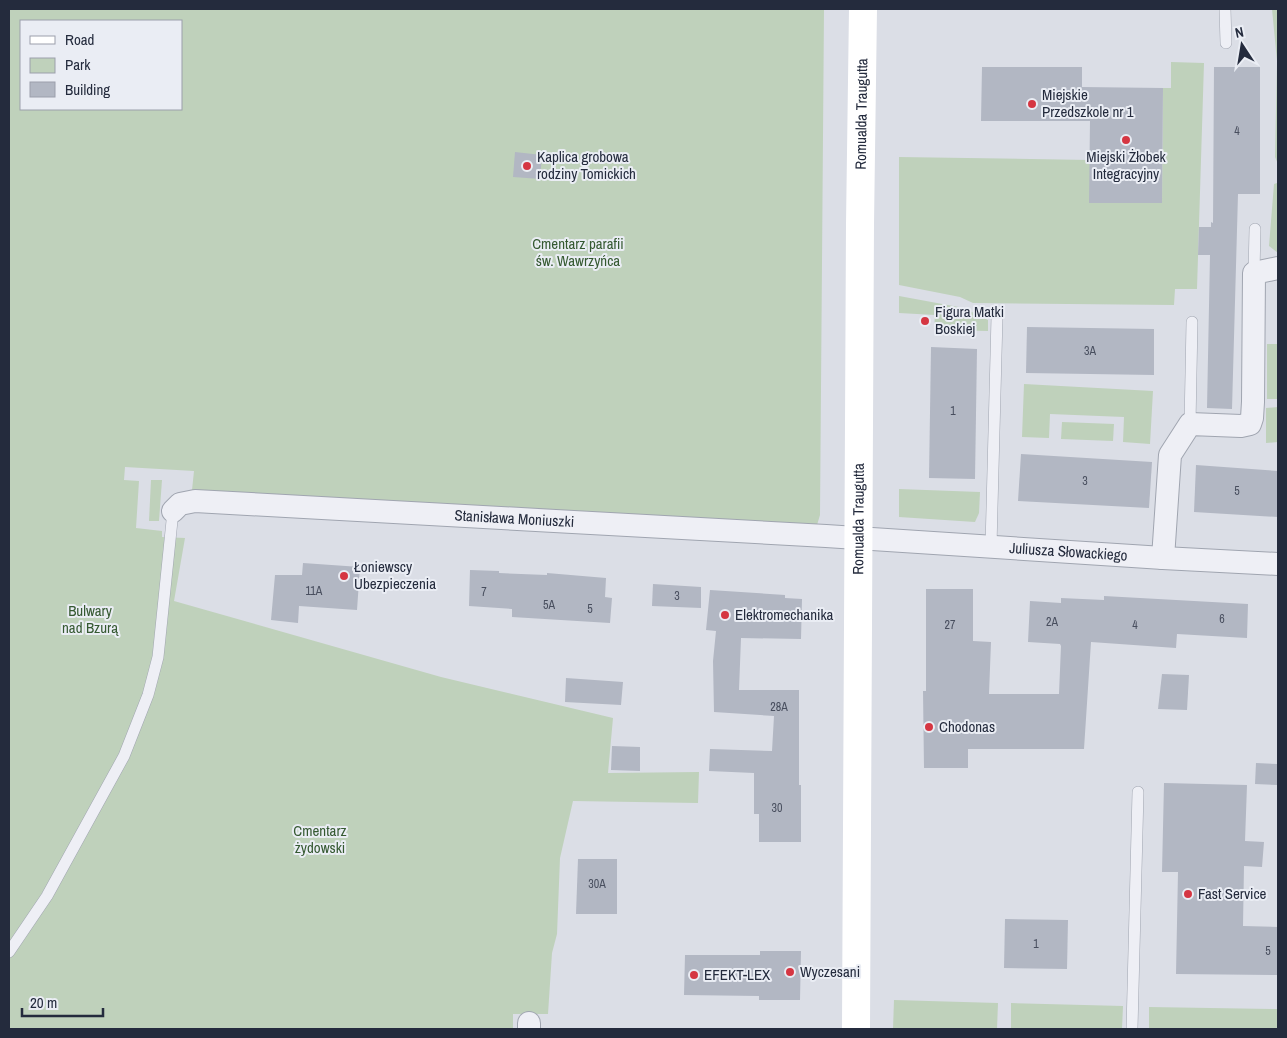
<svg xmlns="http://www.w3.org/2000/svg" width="1287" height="1038" font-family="'Archivo Narrow',sans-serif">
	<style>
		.green { fill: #bfd1bb; fill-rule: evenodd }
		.building { fill: #b2b7c3 }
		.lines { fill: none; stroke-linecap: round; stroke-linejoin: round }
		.lane-casing { stroke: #a0a5b0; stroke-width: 12 }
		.street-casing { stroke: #a0a5b0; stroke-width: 24 }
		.lane { stroke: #eeeff5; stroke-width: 11 }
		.street { stroke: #eeeff5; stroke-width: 22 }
		.secondary { stroke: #fff; stroke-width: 28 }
		.poi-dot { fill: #d53642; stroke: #eaedf4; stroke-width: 2 }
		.labels { text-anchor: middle; stroke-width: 4; stroke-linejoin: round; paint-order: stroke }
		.number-label { font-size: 12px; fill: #484e5e }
		.poi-label { font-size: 15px; fill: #242b3d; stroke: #eaedf4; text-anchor: start }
		.street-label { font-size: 15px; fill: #242b3d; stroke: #eaedf4 }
		.park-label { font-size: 15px; fill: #355931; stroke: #eaedf4 }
	</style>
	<rect width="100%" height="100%" fill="#dbdee6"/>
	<g class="green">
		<path d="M9,9h815l-4,506 -3,10 -625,-35 2,-19 -69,-4 -1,13 15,1 -3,47 26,3v6l23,1 -11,63 267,76 172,41 -5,55 91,-1 -1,31 -125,-2 -13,57 -3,76 -5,19 -4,61h-35v15h-504zM21,21h160v88h-160z"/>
		<polygon points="1272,9 1278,9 1278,164 1275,157 1277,61"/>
		<polygon points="1171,62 1204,63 1197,289 1175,289 1174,305 973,303 960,297 899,285 899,157 1090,160 1090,203 1162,203 1163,88 1171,88"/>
		<polygon points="1277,183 1278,187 1278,253 1269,246 1274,184"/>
		<polygon points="899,296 964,308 988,320 988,331 934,330 935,315 899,313"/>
		<rect x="1267" y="344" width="11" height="55"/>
		<polygon points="1024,384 1153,391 1150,444 1123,442 1124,417 1050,414 1049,438 1022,437"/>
		<polygon points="1278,407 1278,442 1266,443 1266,408"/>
		<polygon points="1062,422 1114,424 1113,441 1061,439"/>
		<polygon points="151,480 162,480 159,521 149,521"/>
		<polygon points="899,489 980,492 979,513 975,522 899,517"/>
		<polygon points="894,1000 998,1003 997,1029 893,1029"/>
		<polygon points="1011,1003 1123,1006 1122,1029 1011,1029"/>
		<polygon points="1149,1007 1278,1009 1278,1029 1149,1029"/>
	</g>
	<g class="building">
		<polygon points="982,67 1082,67 1082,87 1163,88 1162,203 1089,203 1090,121 981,121"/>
		<polygon points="1214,67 1260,67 1260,194 1238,194 1232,409 1207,408 1210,255 1198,255 1199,227 1211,227 1211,222 1213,223"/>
		<polygon points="515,152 542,155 540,179 513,177"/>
		<polygon points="1027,327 1154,329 1154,375 1026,373"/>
		<polygon points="931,347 977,349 975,479 929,478"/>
		<polygon points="1021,454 1152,462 1149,508 1018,501"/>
		<polygon points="1196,465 1278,471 1278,517 1194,512"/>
		<polygon points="303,563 360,567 357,610 299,606 298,623 271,620 275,575 302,575"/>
		<polygon points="470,570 499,571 499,573 547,575 547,573 606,578 605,597 612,598 610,623 512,617 512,609 469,606"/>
		<polygon points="653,584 701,587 701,608 652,606"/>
		<polygon points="926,589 973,589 973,641 991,642 989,694 1059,694 1061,646 1060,644 1028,642 1030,601 1061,603 1061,598 1104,600 1104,596 1248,604 1247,638 1177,634 1176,648 1091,642 1084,749 968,749 968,768 924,768 923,691 926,691"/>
		<polygon points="710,590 785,595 785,598 802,599 801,639 741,638 739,690 799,690 799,785 801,785 801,842 759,842 759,814 754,814 754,773 709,771 710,749 772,751 774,716 714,712 713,661 716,631 706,630"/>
		<polygon points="1162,674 1189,675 1187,710 1158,709"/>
		<polygon points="566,678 623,682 621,705 565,702"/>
		<polygon points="612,746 640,747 640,771 611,770"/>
		<polygon points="1256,763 1278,764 1278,785 1255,784"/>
		<polygon points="1164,783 1247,785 1245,841 1264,842 1262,867 1244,866 1243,926 1278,927 1278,975 1176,974 1178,872 1162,872"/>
		<polygon points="578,859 617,859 617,914 576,914"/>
		<polygon points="1005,919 1068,920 1067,969 1004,968"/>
		<polygon points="760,951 801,951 800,1000 759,1000 759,996 684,995 685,955 760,955"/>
	</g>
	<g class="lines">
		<g class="lane-casing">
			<g id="lane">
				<polyline points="1225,9 1226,43"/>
				<polyline points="1254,273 1255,229"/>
				<polyline points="1190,424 1192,322"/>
				<polyline points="991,546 997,317"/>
				<polyline points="9,952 47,896 124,756 148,695 158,657 173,511"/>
				<polyline points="1132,1029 1138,792"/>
			</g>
		</g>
		<g class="street-casing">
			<g id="street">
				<path id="s1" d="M173,511l7,-7 15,-3 631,35 337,22 115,6"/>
				<polyline points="1163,558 1170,455 1190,424 1241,426 1250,424 1252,418 1253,402 1254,273 1278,268"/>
				<polyline points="529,1023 529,1029"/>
			</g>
		</g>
		<use href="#lane" class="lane"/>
		<use href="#street" class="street"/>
		<path class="secondary" id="s2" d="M856,1029l4,-805 3,-215"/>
	</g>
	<g class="poi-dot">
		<circle cx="1032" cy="104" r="5"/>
		<circle cx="1126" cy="140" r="5"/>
		<circle cx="527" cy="166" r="5"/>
		<circle cx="925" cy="321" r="5"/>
		<circle cx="344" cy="576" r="5"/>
		<circle cx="725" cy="615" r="5"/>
		<circle cx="929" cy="727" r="5"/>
		<circle cx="1188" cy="894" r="5"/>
		<circle cx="790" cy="972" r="5"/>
		<circle cx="694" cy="975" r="5"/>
	</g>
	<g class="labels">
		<g class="number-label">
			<text x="1237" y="135">4</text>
			<text x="1090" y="355">3A</text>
			<text x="953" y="415">1</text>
			<text x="1085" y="485">3</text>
			<text x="1237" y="495">5</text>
			<text x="314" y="595">11A</text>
			<text x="484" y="596">7</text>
			<text x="677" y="600">3</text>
			<text x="549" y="609">5A</text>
			<text x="590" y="613">5</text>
			<text x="1222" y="623">6</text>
			<text x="1052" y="626">2A</text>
			<text x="950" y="629">27</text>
			<text x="1135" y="629">4</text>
			<text x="779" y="711">28A</text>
			<text x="777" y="812">30</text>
			<text x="597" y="888">30A</text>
			<text x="1036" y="948">1</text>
			<text x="1268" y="955">5</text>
		</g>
		<g class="poi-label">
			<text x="1042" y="100">Miejskie<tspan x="1042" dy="17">Przedszkole nr 1</tspan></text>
			<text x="537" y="162">Kaplica grobowa<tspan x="537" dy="17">rodziny Tomickich</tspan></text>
			<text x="1126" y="162" text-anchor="middle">Miejski Żłobek<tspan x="1126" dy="17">Integracyjny</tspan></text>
			<text x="935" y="317">Figura Matki<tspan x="935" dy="17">Boskiej</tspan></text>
			<text x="354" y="572">Łoniewscy<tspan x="354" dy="17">Ubezpieczenia</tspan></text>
			<text x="735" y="620">Elektromechanika</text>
			<text x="939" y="732">Chodonas</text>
			<text x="1198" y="899">Fast Service</text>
			<text x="800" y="977">Wyczesani</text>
			<text x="704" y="980">EFEKT-LEX</text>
		</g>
		<g class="street-label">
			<text dy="5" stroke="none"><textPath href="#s2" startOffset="915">Romualda Traugutta</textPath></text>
			<text dy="5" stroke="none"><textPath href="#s1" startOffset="345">Stanisława Moniuszki</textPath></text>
			<text dy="5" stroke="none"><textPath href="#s2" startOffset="510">Romualda Traugutta</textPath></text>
			<text dy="5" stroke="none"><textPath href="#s1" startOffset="900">Juliusza Słowackiego</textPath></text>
		</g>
		<g class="park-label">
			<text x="578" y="249">Cmentarz parafii<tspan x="578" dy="17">św. Wawrzyńca</tspan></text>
			<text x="90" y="616">Bulwary<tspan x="90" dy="17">nad Bzurą</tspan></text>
			<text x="320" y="836">Cmentarz<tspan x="320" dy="17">żydowski</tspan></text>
		</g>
	</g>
	<rect width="1287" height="1038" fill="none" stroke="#242b3d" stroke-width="20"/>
	<rect x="20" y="20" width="162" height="90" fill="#eaedf4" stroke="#9b9fab"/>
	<rect x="30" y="36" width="25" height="8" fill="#ffffff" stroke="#9b9fab"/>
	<text x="65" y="45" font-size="15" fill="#242b3d">Road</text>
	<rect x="30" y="58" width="25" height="15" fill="#bfd1bb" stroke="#9b9fab"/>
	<text x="65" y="70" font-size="15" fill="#242b3d">Park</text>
	<rect x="30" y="82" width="25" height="15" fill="#b2b7c3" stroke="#9b9fab"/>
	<text x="65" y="95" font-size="15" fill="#242b3d">Building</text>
	<g transform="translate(1242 45) rotate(348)" stroke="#eaedf4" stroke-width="4" paint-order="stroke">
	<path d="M0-4L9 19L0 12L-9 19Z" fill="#242b3d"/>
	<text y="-8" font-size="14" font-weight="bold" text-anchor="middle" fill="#242b3d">N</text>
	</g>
	<path d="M22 1008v8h81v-8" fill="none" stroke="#242b3d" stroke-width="2.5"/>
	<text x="30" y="1008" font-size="15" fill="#242b3d" stroke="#eaedf4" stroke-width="4" paint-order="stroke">20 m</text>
</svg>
